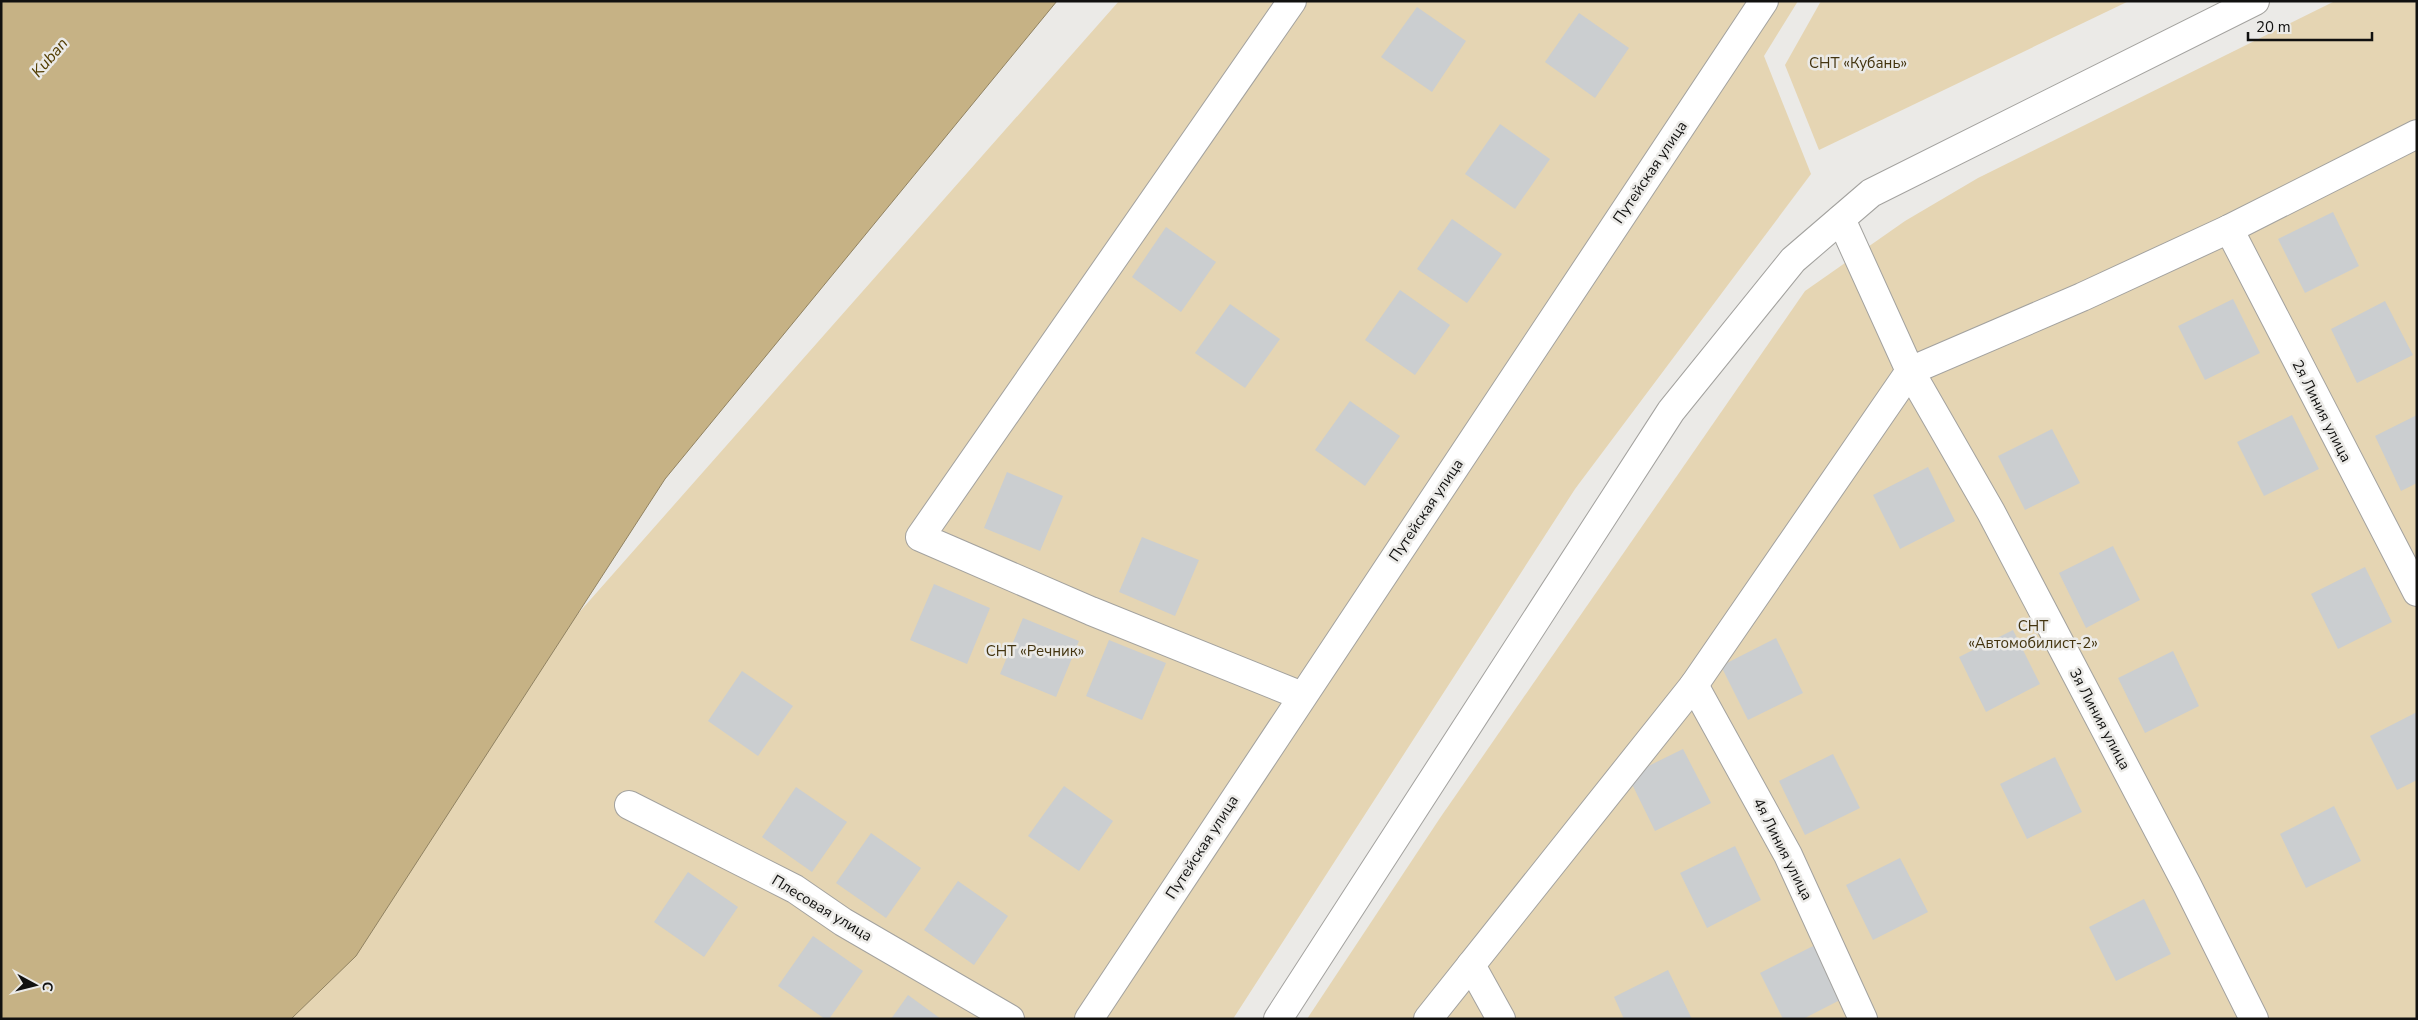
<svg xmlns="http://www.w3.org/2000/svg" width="2418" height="1020" font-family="'Nunito Sans',sans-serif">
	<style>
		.green { fill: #e5d5b3 }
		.water { fill: #c6b285; stroke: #908262 }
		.building { fill: #cbced0 }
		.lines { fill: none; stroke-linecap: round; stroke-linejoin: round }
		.minor-casing { stroke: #a3a29f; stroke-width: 30 }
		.tertiary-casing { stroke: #a3a29f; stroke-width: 30 }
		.minor { stroke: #fff; stroke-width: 28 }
		.tertiary { stroke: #fff; stroke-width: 28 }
		.labels { text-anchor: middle; stroke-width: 5; stroke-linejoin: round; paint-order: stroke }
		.park-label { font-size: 15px; fill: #43340f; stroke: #ebeae7 }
		.street-label { font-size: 15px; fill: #111110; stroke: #ebeae7 }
		.water-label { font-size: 16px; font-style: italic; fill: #523d02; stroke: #ebeae7 }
	</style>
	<rect width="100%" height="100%" fill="#ebeae7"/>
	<g class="green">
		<polygon points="1119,1 1798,1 1764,56 1811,174 1575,489 1233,1019 220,1019"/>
		<polygon points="1821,1 2129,1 1819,150 1785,65"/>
		<polygon points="2335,1 2417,1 2417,1019 1307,1019 1440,818 1805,291 1905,221 1978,178"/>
	</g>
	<polygon class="water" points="1,1 1057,1 665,479 356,956 291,1019 1,1019"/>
	<g class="building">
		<polygon points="1417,7 1466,41 1432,92 1381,57"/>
		<polygon points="1579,13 1629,48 1595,98 1545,62"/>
		<polygon points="1500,124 1550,159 1515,209 1465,174"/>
		<polygon points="2333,212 2359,266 2305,293 2278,239"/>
		<polygon points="1452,219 1502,254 1467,303 1417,269"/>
		<polygon points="1166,227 1216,262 1181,312 1132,277"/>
		<polygon points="1400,290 1450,325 1415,375 1365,340"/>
		<polygon points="2233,299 2260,353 2205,380 2178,326"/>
		<polygon points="2385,301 2413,355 2357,383 2331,329"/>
		<polygon points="1230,304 1280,339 1245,388 1195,353"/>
		<polygon points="1350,401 1400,436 1365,486 1315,450"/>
		<polygon points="2292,415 2319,469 2264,496 2237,442"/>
		<polygon points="2417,415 2417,483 2401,491 2375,436"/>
		<polygon points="2052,429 2080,483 2025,510 1998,456"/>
		<polygon points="1928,467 1955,521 1900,549 1873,495"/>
		<polygon points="1007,472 1063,496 1040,551 984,528"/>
		<polygon points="1142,537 1199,560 1175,616 1119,592"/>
		<polygon points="2113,546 2140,600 2086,628 2059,573"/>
		<polygon points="2365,567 2392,622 2338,649 2311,594"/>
		<polygon points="934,584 990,608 967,664 910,640"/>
		<polygon points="1023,618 1079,641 1056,697 1000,674"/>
		<polygon points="2013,630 2040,684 1986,712 1959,657"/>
		<polygon points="1776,638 1803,693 1748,720 1721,666"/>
		<polygon points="1109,640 1166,663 1142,720 1086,696"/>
		<polygon points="2173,651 2199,706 2145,733 2118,678"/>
		<polygon points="742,671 793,706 758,756 708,721"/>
		<polygon points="2417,712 2417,780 2397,790 2370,736"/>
		<polygon points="1683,749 1711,803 1655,831 1628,776"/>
		<polygon points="1833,754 1860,808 1805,835 1779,781"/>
		<polygon points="2055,757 2082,812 2027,839 2000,784"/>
		<polygon points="1064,786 1113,821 1079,871 1028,836"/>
		<polygon points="796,787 847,822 812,872 762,837"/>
		<polygon points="2334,806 2361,861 2306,888 2280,834"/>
		<polygon points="871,833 921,868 886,918 836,883"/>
		<polygon points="1735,846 1761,900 1707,928 1680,873"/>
		<polygon points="1900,858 1928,912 1873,940 1846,885"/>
		<polygon points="688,872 738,907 704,957 654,922"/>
		<polygon points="958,881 1008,916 974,965 924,930"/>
		<polygon points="2144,899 2171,954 2116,981 2089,927"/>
		<polygon points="813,936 863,971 829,1019 825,1019 778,986"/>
		<polygon points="1815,945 1842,999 1803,1019 1783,1019 1760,973"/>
		<polygon points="1668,970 1692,1019 1624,1019 1614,997"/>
		<polygon points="908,995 941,1019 891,1019"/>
	</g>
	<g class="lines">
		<g class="minor-casing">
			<g id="minor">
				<polyline points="1292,1 920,537 1091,611 1302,696"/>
				<polyline points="1841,219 1910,371 1991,512 2187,885 2254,1019"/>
				<polyline points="2229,229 2417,592"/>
				<polyline points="1694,685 1788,855 1863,1019"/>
				<polyline points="629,805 795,889 843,922 1010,1019"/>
				<polyline points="1471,965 1501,1019"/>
				<polyline points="1089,1019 1764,1"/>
				<polyline points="1428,1019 1694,685 1910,371 2082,297 2229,229 2417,134"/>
			</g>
		</g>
		<g class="tertiary-casing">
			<polyline id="tertiary" points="1278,1019 1671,411 1793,260 1871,193 2255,1"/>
		</g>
		<use href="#minor" class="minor"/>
		<use href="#tertiary" class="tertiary"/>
	</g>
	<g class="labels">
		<g class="park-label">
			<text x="1858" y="68">СНТ «Кубань»</text>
			<text x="2033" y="631">СНТ<tspan x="2033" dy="17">«Автомобилист-2»</tspan></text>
			<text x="1035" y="656">СНТ «Речник»</text>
		</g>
		<g class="street-label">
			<text transform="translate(1650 172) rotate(-56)" y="5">Путейская улица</text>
			<text transform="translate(2322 411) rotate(63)" y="5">2я Линия улица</text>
			<text transform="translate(1426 510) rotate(-56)" y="5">Путейская улица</text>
			<text transform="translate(2100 719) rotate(62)" y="5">3я Линия улица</text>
			<text transform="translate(1202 847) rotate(-57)" y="5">Путейская улица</text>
			<text transform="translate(1783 849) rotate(63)" y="5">4я Линия улица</text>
			<text transform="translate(822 908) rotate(31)" y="5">Плесовая улица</text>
		</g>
		<g class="water-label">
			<text transform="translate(49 57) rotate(-49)" y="6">Kuban</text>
		</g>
	</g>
	<rect width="2418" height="1020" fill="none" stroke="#111110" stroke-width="5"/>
	<g transform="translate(35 985) rotate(97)" stroke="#ebeae7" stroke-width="4" paint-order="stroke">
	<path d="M0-4L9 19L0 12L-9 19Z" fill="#111110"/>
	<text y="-8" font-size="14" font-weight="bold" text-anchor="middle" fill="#111110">С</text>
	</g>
	<path d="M2248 32v8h124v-8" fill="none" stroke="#111110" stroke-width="2.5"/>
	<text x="2256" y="32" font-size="15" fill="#111110" stroke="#ebeae7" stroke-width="4" paint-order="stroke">20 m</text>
</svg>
